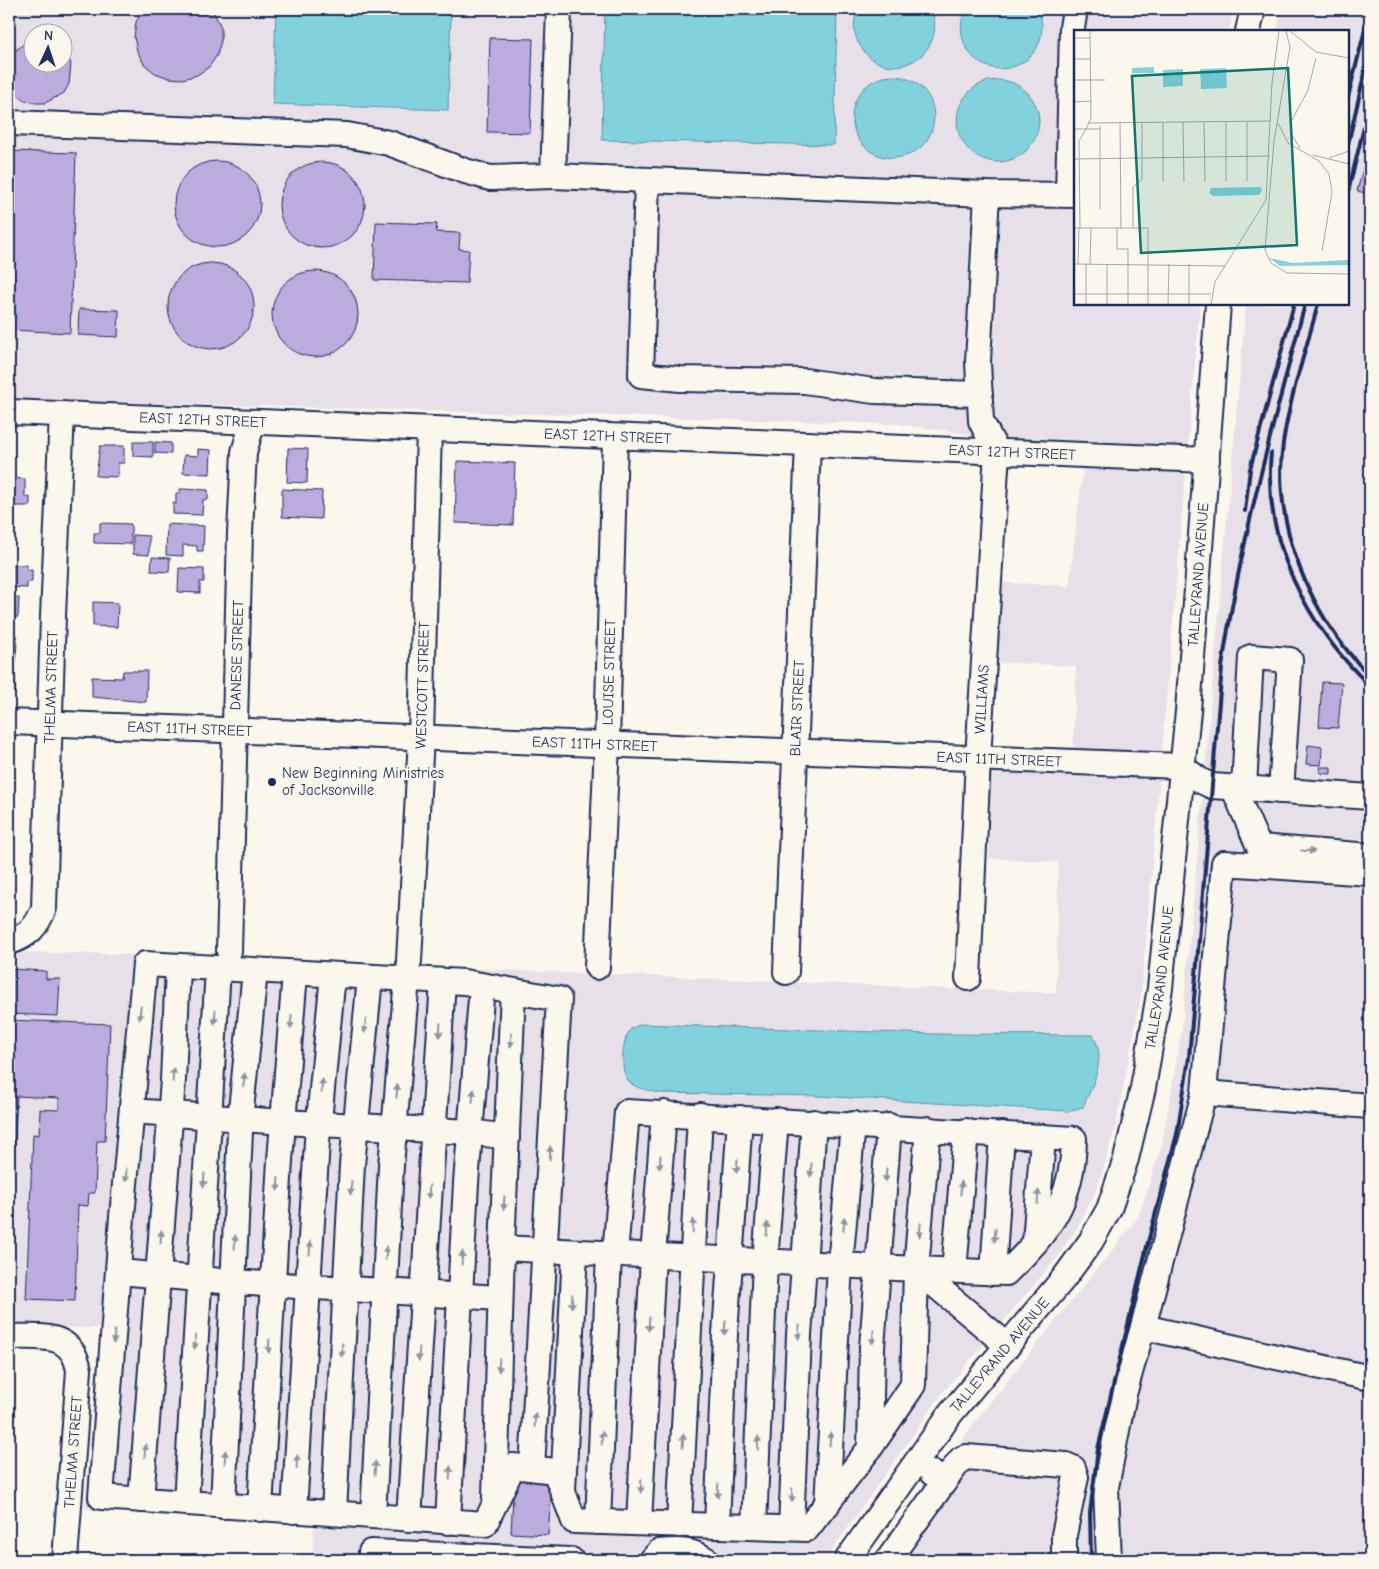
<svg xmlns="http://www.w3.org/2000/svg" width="1379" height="1569" font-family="'Comic Neue',sans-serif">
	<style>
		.built { fill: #e8e0e8; fill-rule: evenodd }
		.water { fill: #82d2de; stroke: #5991ab }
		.building { fill: #bbacdd; stroke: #1b2f5e }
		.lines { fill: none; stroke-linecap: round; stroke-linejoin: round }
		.minor-casing { stroke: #1b2f5e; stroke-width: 28 }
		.minor { stroke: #fbf7ec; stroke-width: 24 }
		.rail { stroke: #1b2f5e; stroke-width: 4 }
		.oneway { fill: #8b93a5 }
		.poi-dot { fill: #1b2f5e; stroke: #fbf7ec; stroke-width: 2 }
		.labels { text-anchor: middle; stroke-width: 4.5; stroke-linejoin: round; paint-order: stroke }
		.street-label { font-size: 15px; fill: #1b2f5e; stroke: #fbf7ec }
		.poi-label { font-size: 15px; fill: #1b2f5e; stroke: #fbf7ec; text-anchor: start }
		.inset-road { fill: none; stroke: #a1a7b3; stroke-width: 1 }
		.view { fill: #0f766e; fill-opacity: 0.15; stroke: #0f766e; stroke-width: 2.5 }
		.inset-edge { fill: none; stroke: #1b2f5e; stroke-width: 2.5 }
	</style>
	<rect width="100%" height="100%" fill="#fbf7ec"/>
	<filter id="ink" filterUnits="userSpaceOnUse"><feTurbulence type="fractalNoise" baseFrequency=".02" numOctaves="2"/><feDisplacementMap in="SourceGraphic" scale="10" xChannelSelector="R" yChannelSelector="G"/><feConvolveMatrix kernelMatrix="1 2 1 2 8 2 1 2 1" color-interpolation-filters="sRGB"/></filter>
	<g filter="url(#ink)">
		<g class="built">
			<path d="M9,9h1224l-4,22h-154v273h125l-59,692 -25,129 -18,61 -19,39 -22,33 -114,134 -118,168h-513l2,-34 -229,-17 15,-181 -91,-1v-375l109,2 938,39 2,-131 -69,-4 1,-112 83,1 3,-81 -86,-4 5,-80 74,4 17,-142 -58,-2 -132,-18 -887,-25zM32,32h30v30h-30z"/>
			<polygon points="1281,9 1370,9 1370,1560 876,1560 980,1415 1138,1218 1162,1145 1182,1028 1246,304 1348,304 1348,31 1277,31"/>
		</g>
		<g class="water">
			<polygon points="276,9 451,9 448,110 273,104"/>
			<polygon points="605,9 837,9 834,145 602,140"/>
			<path d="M858,9h74c17,52 -51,80 -74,33 -5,-11 -5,-22 0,-33z"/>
			<path d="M966,9h72c21,53 -50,84 -73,36 -5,-12 -5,-25 1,-36z"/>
			<circle cx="893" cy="117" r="41"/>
			<circle cx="998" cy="121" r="41"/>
			<path d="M642,1024l293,10 158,1c14,24 0,49 -10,72l-15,4 -249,-15 -160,-3c-10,-3 -26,-4 -32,-14 -7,-11 -5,-41 4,-50 3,-2 8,-4 11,-5z"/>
		</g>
		<g class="building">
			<polygon points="212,9 221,27 221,41 217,55 209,67 197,75 183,79 169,78 155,73 144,64 137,51 134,37 136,22 143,9"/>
			<polygon points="490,38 533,39 530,133 487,132"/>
			<polygon points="29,40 32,40 32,62 62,62 62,49 71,63 69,84 64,93 45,103 35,103 24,100 16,93 9,81 9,61 12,53"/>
			<polygon points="1370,143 1370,194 1357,191"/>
			<polygon points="9,151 76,153 70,333 9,330"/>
			<circle cx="217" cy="204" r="43"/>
			<circle cx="322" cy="205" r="43"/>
			<polygon points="376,222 437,224 436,232 460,233 459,249 469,250 467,283 374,280"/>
			<circle cx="211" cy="306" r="43"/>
			<circle cx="315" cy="314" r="43"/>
			<polygon points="79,309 119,310 118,337 78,335"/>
			<polygon points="133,442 153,442 153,457 133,456"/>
			<polygon points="155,442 171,443 171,454 155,453"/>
			<polygon points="100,446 124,446 124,463 118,463 118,477 96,476"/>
			<polygon points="288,448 308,449 307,483 287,482"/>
			<polygon points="198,449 211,450 210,474 183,473 184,455 198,456"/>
			<polygon points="457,461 515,463 513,525 455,523"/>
			<polygon points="9,478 25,479 25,497 30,497 30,506 11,506"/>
			<polygon points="180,489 208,490 208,500 203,500 202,515 173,514 173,503 176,504 176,493 180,493"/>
			<polygon points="282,489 322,491 321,519 282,517"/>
			<polygon points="100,523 131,524 131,544 94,543 94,533 100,533"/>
			<polygon points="167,524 204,526 203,551 197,551 197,546 183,545 183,556 166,555"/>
			<polygon points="133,535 149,536 149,555 133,554"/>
			<polygon points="152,557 170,558 169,572 151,571"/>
			<polygon points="9,565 27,565 27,570 32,570 32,582 27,582 27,588 9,587"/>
			<polygon points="179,568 204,569 204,582 200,582 200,593 178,592"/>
			<polygon points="9,597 19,598 18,617 13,617 13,624 9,624"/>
			<polygon points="93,602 118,603 117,627 93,626"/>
			<polygon points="9,636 17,636 16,663 9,663"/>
			<polygon points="123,671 147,671 146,702 92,697 92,677 122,678"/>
			<rect x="9" y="674" width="6" height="18"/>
			<polygon points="1322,682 1342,683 1338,728 1319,727"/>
			<polygon points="1308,745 1322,747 1321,765 1306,764"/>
			<polygon points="1320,767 1331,767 1331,774 1320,773"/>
			<polygon points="9,969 46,971 46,979 60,979 58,1016 9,1014"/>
			<polygon points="9,1020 110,1024 105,1141 97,1141 95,1193 89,1193 88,1206 78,1205 75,1301 26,1299 33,1134 39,1135 40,1109 59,1110 59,1098 17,1096 14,1155 9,1155"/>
			<polygon points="514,1478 552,1481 548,1535 511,1533"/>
		</g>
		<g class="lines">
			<g class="minor-casing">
				<g id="minor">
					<polyline points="559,9 553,176 987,194 1075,195"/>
					<polyline points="1248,31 1253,9"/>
					<polyline points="9,123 347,135 389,143 465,171 490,178 553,176"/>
					<polyline points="647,180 641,375 680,379 805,381 874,391 980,394"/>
					<polyline points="1068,194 1072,28 1075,9"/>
					<path id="s1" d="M9,412l1198,48"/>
					<path id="s2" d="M9,722l1172,44"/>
					<polyline points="1181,766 1201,781 1212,786 1370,797"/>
					<polyline points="1233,787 1259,847 1370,856"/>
					<polyline points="1244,788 1251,657 1290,660 1281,791"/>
					<polyline points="1370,873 1224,863 1204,1093 1143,1327 1370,1378"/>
					<path id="s3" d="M9,942c19,-6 28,-15 35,-34l9,-292 9,-202"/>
					<path id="s4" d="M229,951l11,-418 4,-81 9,-30"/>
					<path id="s5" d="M409,961l12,-224 8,-308"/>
					<path id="s6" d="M597,967l10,-223 8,-307"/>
					<path id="s7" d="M786,972l22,-528"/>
					<path id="s8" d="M968,978l10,-220 19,-306 -16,-31 -3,-59 9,-168"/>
					<polyline points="1204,1093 1370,1106"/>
					<polyline points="132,1111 283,1122 470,1132 507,1137"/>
					<polyline points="1035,1243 1043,1137"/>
					<polyline points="502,1248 916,1269 1008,1346"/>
					<path d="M615,1254l12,-142 447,27c-1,62 -25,93 -68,134l-90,-4"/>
					<polyline points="954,1271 966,1131"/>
					<polyline points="119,1272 233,1282 500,1298"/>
					<polyline points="993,1273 1002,1134"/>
					<path d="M9,1337c32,0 63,-6 70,33l-14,190"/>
					<polyline points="870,1448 872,1347 889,1126"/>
					<polyline points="532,1468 559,999 464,982 145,964 122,1217 101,1497 485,1524 513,1466 555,1471 574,1521 807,1529 870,1448 913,1385 916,1269 928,1129"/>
					<polyline points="944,1482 961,1459 966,1457 1066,1465 1073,1468 1076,1477 1064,1535 1064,1560"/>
					<polyline points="563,1490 575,1252"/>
					<polyline points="495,1497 502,1248 513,991"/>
					<polyline points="141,1500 173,1080 178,967"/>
					<polyline points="186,1503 218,969"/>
					<polyline points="827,1505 840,1265 853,1124"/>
					<polyline points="223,1506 241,1110 255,971"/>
					<polyline points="260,1509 280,1160 295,973"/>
					<polyline points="294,1511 317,1141 333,975"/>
					<polyline points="334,1513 352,1165 370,977"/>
					<polyline points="373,1516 391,1166 407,979"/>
					<polyline points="409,1519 443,981"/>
					<polyline points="448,1522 466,1183 482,986"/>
					<polyline points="598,1522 609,1254"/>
					<polyline points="639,1523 653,1256 664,1113"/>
					<polyline points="679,1525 700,1115"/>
					<polyline points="717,1526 725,1334 740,1118"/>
					<polyline points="754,1527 765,1262 776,1120"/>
					<polyline points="791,1528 799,1335 814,1122"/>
					<polyline points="371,1552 571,1560"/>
					<path d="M652,1560l7,-8c19,-2 32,-2 48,8"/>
					<path id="s9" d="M847,1560l104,-147 113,-135 27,-37 18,-32 17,-50 17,-71 17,-100 28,-277 30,-407"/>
					<polyline points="888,1560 944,1482 932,1473"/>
					<polyline points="1109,1560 1106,1487 1124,1394 1143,1327"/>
				</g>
			</g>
			<use href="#minor" class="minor"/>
			<g class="rail">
				<polyline points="1348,97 1370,10"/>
				<polyline points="1348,144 1370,50"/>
				<polyline points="1348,192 1370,103"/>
				<path d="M1318,304c-12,46 -28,92 -35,139 -11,85 28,174 87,233"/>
				<path d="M1271,453c-9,89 37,174 99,233"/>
				<polyline points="1245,511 1250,469 1294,304"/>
				<path d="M1091,1560l-1,-47 8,-64 50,-207 29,-108 12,-76 33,-391c18,-123 51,-243 83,-363"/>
			</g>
		</g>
		<defs><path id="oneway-solid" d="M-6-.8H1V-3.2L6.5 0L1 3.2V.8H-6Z" transform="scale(1.25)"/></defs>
		<g class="oneway">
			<use href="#oneway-solid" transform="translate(1308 851) rotate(4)"/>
			<use href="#oneway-solid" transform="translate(140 1013) rotate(95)"/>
			<use href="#oneway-solid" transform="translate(215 1017) rotate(94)"/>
			<use href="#oneway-solid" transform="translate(291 1022) rotate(95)"/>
			<use href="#oneway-solid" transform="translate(365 1026) rotate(96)"/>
			<use href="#oneway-solid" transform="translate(440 1030) rotate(94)"/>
			<use href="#oneway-solid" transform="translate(511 1040) rotate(93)"/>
			<use href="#oneway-solid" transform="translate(173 1075) rotate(-87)"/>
			<use href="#oneway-solid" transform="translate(244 1080) rotate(-84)"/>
			<use href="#oneway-solid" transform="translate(322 1086) rotate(-84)"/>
			<use href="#oneway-solid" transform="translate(397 1091) rotate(-85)"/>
			<use href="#oneway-solid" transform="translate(473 1096) rotate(-85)"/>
			<use href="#oneway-solid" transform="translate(550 1153) rotate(-87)"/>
			<use href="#oneway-solid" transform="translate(660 1162) rotate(94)"/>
			<use href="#oneway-solid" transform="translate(737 1166) rotate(94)"/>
			<use href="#oneway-solid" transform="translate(811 1170) rotate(94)"/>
			<use href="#oneway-solid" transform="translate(126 1175) rotate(95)"/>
			<use href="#oneway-solid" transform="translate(886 1175) rotate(94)"/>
			<use href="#oneway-solid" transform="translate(204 1180) rotate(93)"/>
			<use href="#oneway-solid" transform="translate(278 1184) rotate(93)"/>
			<use href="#oneway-solid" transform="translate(351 1188) rotate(93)"/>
			<use href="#oneway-solid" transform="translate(961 1188) rotate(-85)"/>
			<use href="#oneway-solid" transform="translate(429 1192) rotate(93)"/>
			<use href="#oneway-solid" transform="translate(1038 1197) rotate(-86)"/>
			<use href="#oneway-solid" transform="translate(504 1203) rotate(93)"/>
			<use href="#oneway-solid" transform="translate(844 1224) rotate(-85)"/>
			<use href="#oneway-solid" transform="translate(693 1226) rotate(-87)"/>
			<use href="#oneway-solid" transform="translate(767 1229) rotate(-87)"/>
			<use href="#oneway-solid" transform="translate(920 1230) rotate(95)"/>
			<use href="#oneway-solid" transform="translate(995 1235) rotate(94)"/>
			<use href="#oneway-solid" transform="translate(161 1237) rotate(-86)"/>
			<use href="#oneway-solid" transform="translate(235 1242) rotate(-87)"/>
			<use href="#oneway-solid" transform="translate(310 1248) rotate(-86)"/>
			<use href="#oneway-solid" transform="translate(386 1253) rotate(-87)"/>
			<use href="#oneway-solid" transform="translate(462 1258) rotate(-87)"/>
			<use href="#oneway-solid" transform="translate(572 1301) rotate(93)"/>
			<use href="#oneway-solid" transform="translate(649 1324) rotate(93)"/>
			<use href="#oneway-solid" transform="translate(725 1328) rotate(94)"/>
			<use href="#oneway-solid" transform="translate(799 1332) rotate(94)"/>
			<use href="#oneway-solid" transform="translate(114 1337) rotate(95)"/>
			<use href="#oneway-solid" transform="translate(873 1337) rotate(95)"/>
			<use href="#oneway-solid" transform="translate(195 1342) rotate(93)"/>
			<use href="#oneway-solid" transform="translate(269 1346) rotate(93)"/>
			<use href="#oneway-solid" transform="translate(342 1350) rotate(93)"/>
			<use href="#oneway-solid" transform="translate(419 1354) rotate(93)"/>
			<use href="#oneway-solid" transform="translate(499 1365) rotate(92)"/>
			<use href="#oneway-solid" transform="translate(535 1420) rotate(-87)"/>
			<use href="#oneway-solid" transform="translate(602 1438) rotate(-88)"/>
			<use href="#oneway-solid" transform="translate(830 1439) rotate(-87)"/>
			<use href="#oneway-solid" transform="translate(683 1441) rotate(-87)"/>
			<use href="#oneway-solid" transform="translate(758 1443) rotate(-88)"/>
			<use href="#oneway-solid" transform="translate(145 1451) rotate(-86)"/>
			<use href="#oneway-solid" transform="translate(225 1457) rotate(-87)"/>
			<use href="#oneway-solid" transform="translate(297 1462) rotate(-86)"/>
			<use href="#oneway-solid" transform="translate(375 1468) rotate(-87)"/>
			<use href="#oneway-solid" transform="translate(450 1473) rotate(-87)"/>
			<use href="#oneway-solid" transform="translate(641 1486) rotate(93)"/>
			<use href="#oneway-solid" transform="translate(718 1491) rotate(92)"/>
			<use href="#oneway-solid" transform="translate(792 1495) rotate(92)"/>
		</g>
	</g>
	<circle class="poi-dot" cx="272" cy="782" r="5"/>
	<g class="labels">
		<g class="street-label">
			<text dy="5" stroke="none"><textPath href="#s1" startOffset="194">EAST 12TH STREET</textPath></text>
			<text dy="5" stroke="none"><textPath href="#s1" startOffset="599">EAST 12TH STREET</textPath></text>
			<text dy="5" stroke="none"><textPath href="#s1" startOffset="1004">EAST 12TH STREET</textPath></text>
			<text dy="5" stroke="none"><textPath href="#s9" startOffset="1081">TALLEYRAND AVENUE</textPath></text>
			<text dy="5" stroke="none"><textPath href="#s4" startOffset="296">DANESE STREET</textPath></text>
			<text dy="5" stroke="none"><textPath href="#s6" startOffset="295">LOUISE STREET</textPath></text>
			<text dy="5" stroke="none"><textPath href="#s5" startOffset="276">WESTCOTT STREET</textPath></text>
			<text dy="5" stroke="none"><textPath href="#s3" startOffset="272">THELMA STREET</textPath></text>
			<text dy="5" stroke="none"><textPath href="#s8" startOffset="279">WILLIAMS</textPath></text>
			<text dy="5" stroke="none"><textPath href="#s7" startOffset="264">BLAIR STREET</textPath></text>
			<text dy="5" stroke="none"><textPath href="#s2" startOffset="181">EAST 11TH STREET</textPath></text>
			<text dy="5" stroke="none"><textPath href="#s2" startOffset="586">EAST 11TH STREET</textPath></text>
			<text dy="5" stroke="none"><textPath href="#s2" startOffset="991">EAST 11TH STREET</textPath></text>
			<text dy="5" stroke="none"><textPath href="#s9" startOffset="676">TALLEYRAND AVENUE</textPath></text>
			<text dy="5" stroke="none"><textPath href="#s9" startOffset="256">TALLEYRAND AVENUE</textPath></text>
			<text transform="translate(73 1452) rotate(-86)" y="5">THELMA STREET</text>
		</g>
		<g class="poi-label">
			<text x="282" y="778">New Beginning Ministries<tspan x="282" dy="17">of Jacksonville</tspan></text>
		</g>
	</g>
	<g transform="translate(1074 30)">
		<rect width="275" height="275" fill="#fbf7ec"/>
		<path d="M80,37v6h-22v-5zM152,38l1,20 -26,1 -1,-20zM109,39v17l-20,1v-17zM137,158l50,-1 1,4 -3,4 -46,1 -4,-3zM195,228l24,5 55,-3 1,5 -69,1z" fill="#82d2de"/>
		<path class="inset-road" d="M212,1l4,16 -16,94 -9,109 6,13 16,10 62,1M216,1l26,21 33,6M0,8h16M0,29h17M0,50h31M0,72l17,-1M89,92v60M109,92l1,60M130,92l1,60M152,92v59M14,93l183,-2M46,93l1,105M204,93l10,20 31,18 10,13 3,18 -10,59M26,96v83M0,99h12l5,-11 -1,-87M226,118l-8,-13 -1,-13 17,-32 8,-32M239,125l36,9M255,128l20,-7M0,129l196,-3M173,151v-60M59,197v-40l9,-8v-56M0,198h74v76M6,198l-1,-87 7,-12h14M43,198v21h11v55M0,234l151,2M4,234l1,-36M16,234l1,-36M0,264h137M12,274v-40M33,274v-40M94,274l1,-40M115,274v-40M137,274l4,-22 51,-82 6,-117 7,-52"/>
		<path class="view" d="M214,38l9,177 -156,8 -9,-177z"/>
		<rect width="275" height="275" class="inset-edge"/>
	</g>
	<rect width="1379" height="1569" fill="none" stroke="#fbf7ec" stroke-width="30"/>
	<rect x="15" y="15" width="1349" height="1539" fill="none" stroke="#1b2f5e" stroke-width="2" filter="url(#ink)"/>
	<g transform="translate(48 48) rotate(3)"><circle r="24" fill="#fbf7ec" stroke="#a1a7b3"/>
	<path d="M0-4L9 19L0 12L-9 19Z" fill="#1b2f5e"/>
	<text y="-8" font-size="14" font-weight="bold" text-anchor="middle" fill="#1b2f5e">N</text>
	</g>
</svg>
